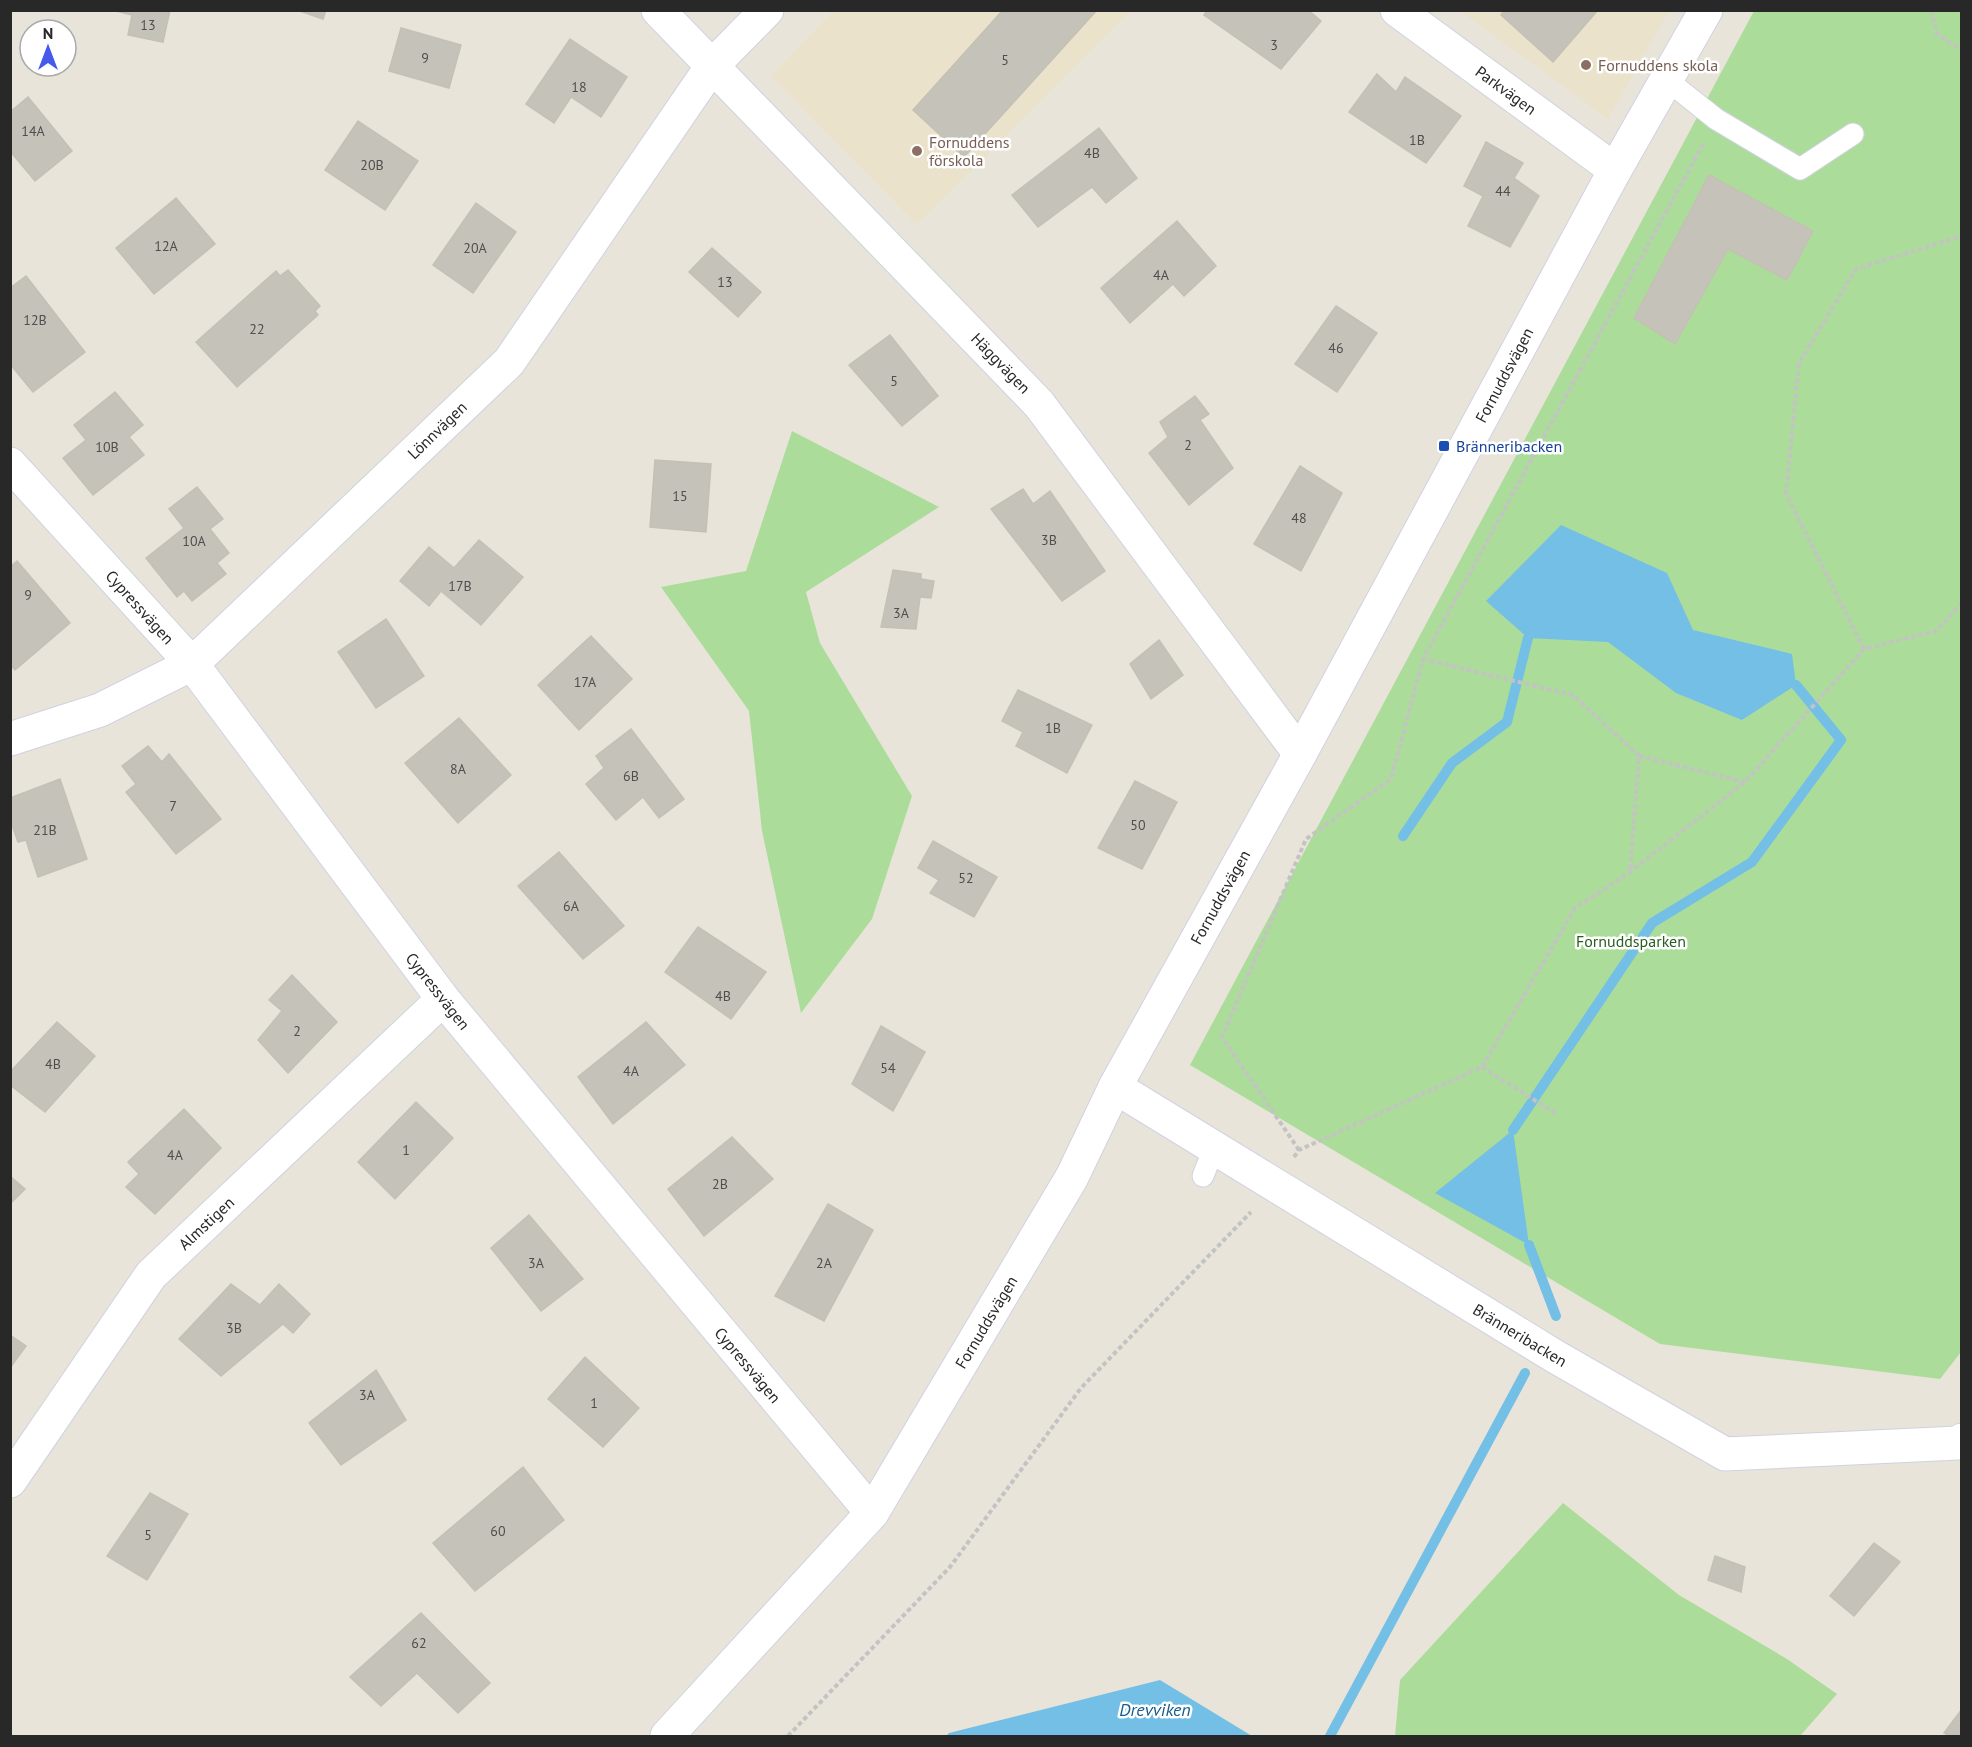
<svg xmlns="http://www.w3.org/2000/svg" width="1972" height="1747" font-family="'PT Sans',sans-serif">
	<style>
		.education { fill: #eae2ca }
		.green { fill: #acdc9a }
		.water { fill: #74bfe5 }
		.lines { fill: none; stroke-linecap: round; stroke-linejoin: round }
		.stream { stroke: #74bfe5; stroke-width: 10 }
		.building { fill: #c5c2b9; stroke: #c4c0b4; stroke-width: 1.5 }
		.lane-casing { stroke: #d0d2e0; stroke-width: 23 }
		.street-casing { stroke: #d0d2e0; stroke-width: 35 }
		.path { stroke: #c3c3c3; stroke-width: 4; stroke-dasharray: 4.5 3; stroke-linecap: butt }
		.lane { stroke: #fff; stroke-width: 21 }
		.street { stroke: #fff; stroke-width: 33 }
		.education-dot { fill: #8d6e63; stroke: #fff; stroke-width: 2 }
		.transit-dot { fill: #1a4fb4; stroke: #fff; stroke-width: 2 }
		.labels { text-anchor: middle; stroke-width: 5; stroke-linejoin: round; paint-order: stroke }
		.number-label { font-size: 14px; fill: #4f4e4c }
		.education-label { font-size: 16px; fill: #785e54; stroke: #fff; text-anchor: start }
		.street-label { font-size: 16px; fill: #282828; stroke: #fff }
		.transit-label { font-size: 16px; fill: #164399; stroke: #fff; text-anchor: start }
		.park-label { font-size: 16px; fill: #275e1e; stroke: #fff }
		.water-label { font-size: 18px; font-style: italic; fill: #175c8d; stroke: #fff }
	</style>
	<rect width="100%" height="100%" fill="#e9e4da"/>
	<g class="education">
		<polygon points="833,11 1131,11 917,225 771,76"/>
		<polygon points="1460,11 1669,11 1608,119"/>
	</g>
	<g class="green">
		<polygon points="1754,11 1961,11 1961,1352 1940,1379 1660,1344 1190,1065"/>
		<polygon points="792,431 939,507 806,592 820,643 912,796 872,919 801,1013 762,831 749,711 661,587 746,571"/>
		<polygon points="1563,1503 1679,1595 1787,1659 1837,1694 1800,1736 1395,1736 1400,1680"/>
	</g>
	<g class="water">
		<polygon points="1561,525 1667,573 1693,630 1792,654 1796,685 1742,720 1676,693 1608,642 1528,638 1486,601"/>
		<polygon points="1513,1130 1529,1245 1435,1193"/>
		<polygon points="1160,1680 1252,1736 946,1736 949,1733"/>
	</g>
	<g class="lines">
		<g class="stream">
			<polyline points="1403,836 1452,763 1507,722 1528,638"/>
			<polyline points="1513,1130 1652,923 1752,862 1841,740 1796,685"/>
			<polyline points="1529,1245 1556,1316"/>
			<polyline points="1330,1736 1525,1373"/>
		</g>
	</g>
	<g class="building">
		<polygon points="112,10 170,10 163,42 128,35 132,15"/>
		<polygon points="297,10 326,10 323,19"/>
		<polygon points="1003,10 1097,10 964,157 913,110"/>
		<polygon points="1207,10 1308,10 1321,21 1281,69 1204,15"/>
		<polygon points="1505,10 1598,10 1553,62 1501,15"/>
		<polygon points="401,28 461,45 449,88 389,71"/>
		<polygon points="570,39 627,77 601,117 571,97 554,123 526,104"/>
		<polygon points="1377,74 1396,92 1405,77 1461,116 1426,163 1349,112"/>
		<polygon points="28,97 72,151 35,181 10,151 10,112"/>
		<polygon points="358,121 418,161 385,210 325,170"/>
		<polygon points="1099,128 1137,178 1106,203 1092,187 1038,227 1012,195"/>
		<polygon points="1486,142 1523,163 1514,178 1539,196 1510,247 1468,226 1483,196 1464,186"/>
		<polygon points="1709,175 1813,231 1787,280 1728,249 1675,344 1634,318"/>
		<polygon points="176,198 215,244 154,294 116,248"/>
		<polygon points="476,203 516,232 473,293 433,265"/>
		<polygon points="1177,221 1216,266 1184,296 1173,284 1130,323 1101,288"/>
		<polygon points="712,248 761,292 738,317 689,272"/>
		<polygon points="288,270 320,306 315,311 318,315 237,387 196,342 276,271 280,276"/>
		<polygon points="26,276 85,352 33,392 10,364 10,288"/>
		<polygon points="1336,306 1377,333 1337,392 1295,364"/>
		<polygon points="890,335 938,396 902,426 849,365"/>
		<polygon points="115,392 143,425 129,437 144,455 93,495 63,458 86,440 74,425"/>
		<polygon points="1195,396 1209,414 1200,420 1233,468 1189,505 1149,453 1168,437 1160,422"/>
		<polygon points="655,460 711,464 706,532 650,527"/>
		<polygon points="1300,466 1342,493 1301,571 1254,544"/>
		<polygon points="197,487 223,519 210,529 229,553 217,563 226,574 192,601 184,591 177,597 146,558 184,528 169,509"/>
		<polygon points="1023,489 1033,504 1050,491 1105,571 1062,601 991,509"/>
		<polygon points="479,540 523,577 481,625 441,591 429,606 400,581 429,547 454,568"/>
		<polygon points="17,561 70,623 15,670 10,664 10,567"/>
		<polygon points="893,570 921,574 921,579 934,581 931,598 920,597 916,629 881,627"/>
		<polygon points="386,619 424,676 376,708 338,652"/>
		<polygon points="591,636 632,679 579,730 538,685"/>
		<polygon points="1159,640 1183,675 1151,699 1130,664"/>
		<polygon points="1018,690 1092,725 1067,773 1016,746 1023,732 1002,721"/>
		<polygon points="459,718 511,775 458,823 405,763"/>
		<polygon points="631,729 684,799 659,818 643,797 616,820 586,784 604,768 596,756"/>
		<polygon points="148,746 162,762 169,754 221,819 176,854 126,792 136,784 122,766"/>
		<polygon points="60,779 87,859 38,877 26,840 18,842 10,819 10,798"/>
		<polygon points="1135,781 1177,802 1142,869 1098,848"/>
		<polygon points="933,841 997,877 974,917 930,893 939,880 918,868"/>
		<polygon points="559,852 624,926 583,959 518,886"/>
		<polygon points="698,927 766,972 731,1019 665,972"/>
		<polygon points="292,975 337,1022 288,1073 258,1040 282,1011 269,1000"/>
		<polygon points="57,1022 95,1056 45,1112 10,1085 10,1072"/>
		<polygon points="646,1022 685,1065 613,1124 578,1077"/>
		<polygon points="881,1026 925,1052 893,1111 852,1084"/>
		<polygon points="416,1102 453,1138 395,1199 358,1162"/>
		<polygon points="184,1109 221,1148 155,1214 126,1187 139,1174 128,1162"/>
		<polygon points="732,1137 773,1179 704,1236 668,1189"/>
		<polygon points="10,1176 25,1189 10,1204"/>
		<polygon points="828,1204 873,1230 824,1321 775,1296"/>
		<polygon points="529,1215 583,1279 541,1311 491,1248"/>
		<polygon points="231,1284 260,1305 279,1284 310,1314 293,1333 283,1324 221,1376 179,1339"/>
		<polygon points="10,1335 26,1346 10,1368"/>
		<polygon points="585,1357 639,1408 603,1447 548,1399"/>
		<polygon points="376,1370 406,1420 341,1465 309,1423"/>
		<polygon points="523,1467 564,1520 475,1591 433,1543"/>
		<polygon points="150,1493 188,1514 147,1580 107,1556"/>
		<polygon points="1874,1543 1900,1562 1854,1616 1830,1596"/>
		<polygon points="1715,1556 1745,1567 1741,1592 1708,1580"/>
		<polygon points="421,1613 490,1683 458,1713 417,1673 381,1706 350,1677"/>
		<polygon points="1962,1709 1962,1736 1950,1736 1944,1733"/>
	</g>
	<g class="lines">
		<g class="lane-casing">
			<g id="lane">
				<polyline points="1667,80 1716,119 1800,169 1853,134"/>
				<polyline points="1203,1176 1214,1148"/>
			</g>
		</g>
		<g class="street-casing">
			<g id="street">
				<polyline points="658,10 1039,404 1300,754"/>
				<polyline points="1397,10 1615,170"/>
				<polyline points="10,464 192,664 443,999 872,1513"/>
				<polyline points="10,739 100,710 192,664 509,362 712,66 767,10"/>
				<polyline points="1115,1087 1556,1357 1725,1454 1958,1443 1962,1440"/>
				<polyline points="10,1481 151,1275 443,999"/>
				<polyline points="667,1736 872,1513 1072,1177 1115,1087 1300,754 1615,170 1706,10"/>
			</g>
		</g>
		<g class="path">
			<polyline points="1931,10 1937,34 1962,51"/>
			<polyline points="1864,649 1786,494 1799,363 1856,269 1962,236"/>
			<polyline points="1423,659 1573,695 1639,756 1630,872"/>
			<polyline points="1639,756 1745,782"/>
			<polyline points="1482,1067 1558,1115"/>
			<polyline points="1299,1150 1222,1037 1306,839 1391,779 1423,659 1703,144"/>
			<polyline points="1294,1157 1299,1150 1482,1067 1575,908 1630,872 1745,782 1864,649 1936,631 1962,603"/>
			<polyline points="788,1736 950,1567 1081,1388 1251,1212"/>
		</g>
		<use href="#lane" class="lane"/>
		<use href="#street" class="street"/>
	</g>
	<g class="education-dot">
		<circle cx="1586" cy="65" r="6"/>
		<circle cx="917" cy="151" r="6"/>
	</g>
	<rect class="transit-dot" x="1438" y="440" width="12" height="12" rx="3"/>
	<g class="labels">
		<g class="number-label">
			<text x="148" y="30">13</text>
			<text x="1274" y="50">3</text>
			<text x="425" y="63">9</text>
			<text x="1005" y="65">5</text>
			<text x="579" y="92">18</text>
			<text x="33" y="136">14A</text>
			<text x="1417" y="145">1B</text>
			<text x="1092" y="158">4B</text>
			<text x="372" y="170">20B</text>
			<text x="1503" y="196">44</text>
			<text x="166" y="251">12A</text>
			<text x="475" y="253">20A</text>
			<text x="1161" y="280">4A</text>
			<text x="725" y="287">13</text>
			<text x="35" y="325">12B</text>
			<text x="257" y="334">22</text>
			<text x="1336" y="353">46</text>
			<text x="894" y="386">5</text>
			<text x="1188" y="450">2</text>
			<text x="107" y="452">10B</text>
			<text x="680" y="501">15</text>
			<text x="1299" y="523">48</text>
			<text x="1049" y="545">3B</text>
			<text x="194" y="546">10A</text>
			<text x="460" y="591">17B</text>
			<text x="28" y="600">9</text>
			<text x="901" y="618">3A</text>
			<text x="585" y="687">17A</text>
			<text x="1053" y="733">1B</text>
			<text x="458" y="774">8A</text>
			<text x="631" y="781">6B</text>
			<text x="173" y="811">7</text>
			<text x="1138" y="830">50</text>
			<text x="45" y="835">21B</text>
			<text x="966" y="883">52</text>
			<text x="571" y="911">6A</text>
			<text x="723" y="1001">4B</text>
			<text x="297" y="1036">2</text>
			<text x="53" y="1069">4B</text>
			<text x="888" y="1073">54</text>
			<text x="631" y="1076">4A</text>
			<text x="406" y="1155">1</text>
			<text x="175" y="1160">4A</text>
			<text x="720" y="1189">2B</text>
			<text x="536" y="1268">3A</text>
			<text x="824" y="1268">2A</text>
			<text x="234" y="1333">3B</text>
			<text x="367" y="1400">3A</text>
			<text x="594" y="1408">1</text>
			<text x="498" y="1536">60</text>
			<text x="148" y="1540">5</text>
			<text x="419" y="1648">62</text>
		</g>
		<g class="education-label">
			<text x="1598" y="71">Fornuddens skola</text>
			<text x="929" y="148">Fornuddens<tspan x="929" dy="18">förskola</tspan></text>
		</g>
		<g class="street-label">
			<text transform="translate(1506 90) rotate(36)" y="6">Parkvägen</text>
			<text transform="translate(1001 363) rotate(46)" y="6">Häggvägen</text>
			<text transform="translate(1504 375) rotate(-62)" y="6">Fornuddsvägen</text>
			<text transform="translate(437 430) rotate(-44)" y="6">Lönnvägen</text>
			<text transform="translate(140 607) rotate(48)" y="6">Cypressvägen</text>
			<text transform="translate(1220 897) rotate(-61)" y="6">Fornuddsvägen</text>
			<text transform="translate(438 991) rotate(52)" y="6">Cypressvägen</text>
			<text transform="translate(206 1223) rotate(-43)" y="6">Almstigen</text>
			<text transform="translate(986 1322) rotate(-59)" y="6">Fornuddsvägen</text>
			<text transform="translate(1520 1335) rotate(31)" y="6">Bränneribacken</text>
			<text transform="translate(748 1365) rotate(50)" y="6">Cypressvägen</text>
		</g>
		<g class="transit-label">
			<text x="1456" y="452">Bränneribacken</text>
		</g>
		<g class="park-label">
			<text x="1631" y="947">Fornuddsparken</text>
		</g>
		<g class="water-label">
			<text x="1155" y="1716">Drevviken</text>
		</g>
	</g>
	<rect width="1972" height="1747" fill="none" stroke="#282828" stroke-width="24"/>
	<g transform="translate(48 48)"><circle r="28" fill="#ffffff" stroke="#a9a9a9" stroke-width="1.5"/>
	<path d="M0-4.5L10 22L0 15L-10 22Z" fill="#4559ec"/>
	<text y="-9" font-size="16" font-weight="bold" text-anchor="middle" fill="#282828">N</text>
	</g>
</svg>
